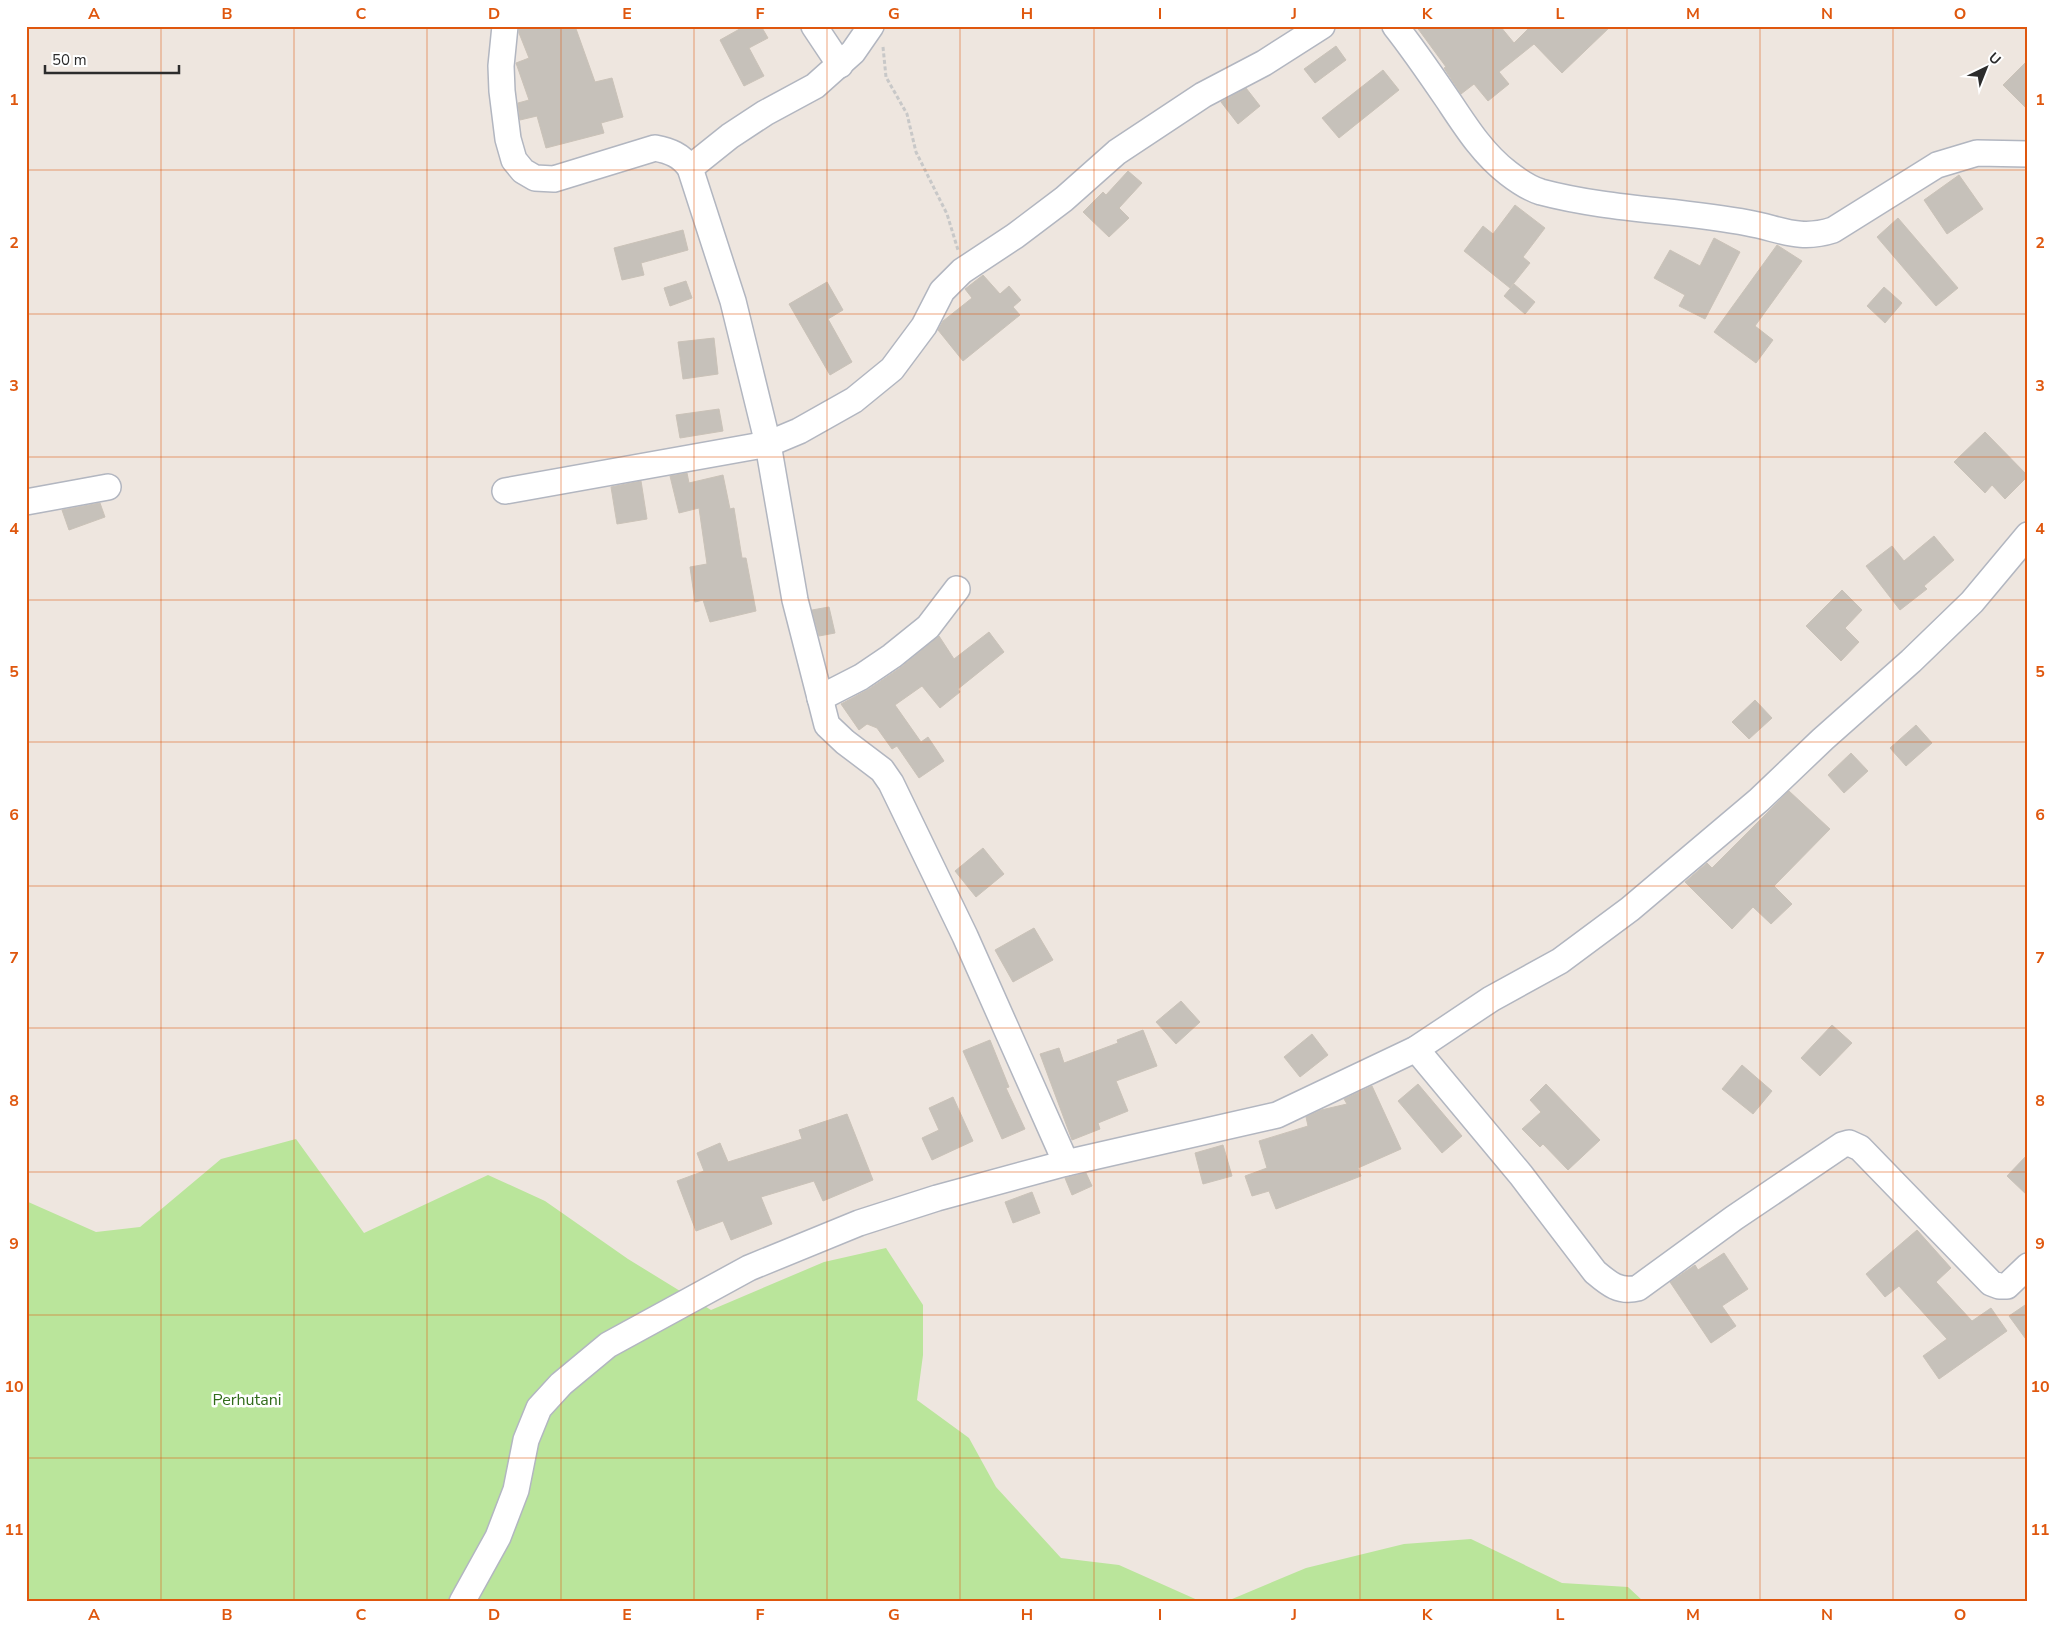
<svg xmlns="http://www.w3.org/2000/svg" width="2054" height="1628" font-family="'Nunito Sans',sans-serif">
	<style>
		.green { fill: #bae59b }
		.building { fill: #c6c1ba; stroke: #cac2b8 }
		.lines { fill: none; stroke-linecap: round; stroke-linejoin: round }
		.minor-casing { stroke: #b2b6c0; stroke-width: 28 }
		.path { stroke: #c8c8c8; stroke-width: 3; stroke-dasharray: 4 2.5; stroke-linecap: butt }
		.minor { stroke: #fff; stroke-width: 25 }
		.grid { fill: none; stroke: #df570e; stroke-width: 1; stroke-opacity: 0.55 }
		.labels { text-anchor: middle; stroke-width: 5; stroke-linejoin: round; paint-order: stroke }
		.park-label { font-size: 16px; fill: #316c1a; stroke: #fff }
		.neatline { fill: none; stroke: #df570e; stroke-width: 2 }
		.grid-label { font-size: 16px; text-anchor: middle; font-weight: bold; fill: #df570e }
	</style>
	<rect width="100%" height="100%" fill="#eee6df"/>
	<g class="green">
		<polygon points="296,1139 364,1233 488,1175 545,1201 628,1259 711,1310 824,1262 886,1248 923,1305 923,1355 917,1400 969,1438 996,1487 1061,1558 1119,1565 1202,1602 26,1602 26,1201 96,1232 140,1227 221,1159"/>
		<polygon points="1471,1539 1562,1583 1628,1587 1644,1602 1225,1602 1306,1568 1404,1544"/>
	</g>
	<g class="building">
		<polygon points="519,26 575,26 595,82 612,78 623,117 601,123 604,133 546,148 537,116 520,120 518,103 529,100 516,63 529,58 519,33"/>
		<polygon points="745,26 761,26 768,38 749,48 764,76 744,86 720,40"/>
		<polygon points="1416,26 1500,26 1514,43 1531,26 1611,26 1562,73 1534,44 1499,72 1509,84 1488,101 1474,84 1461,94 1444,68 1446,67"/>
		<polygon points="1336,46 1346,60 1315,83 1304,69"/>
		<polygon points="2028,60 2028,110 2003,85"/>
		<polygon points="1383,70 1399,90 1339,138 1322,118"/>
		<polygon points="1246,88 1260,106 1238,124 1221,102"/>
		<polygon points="1128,171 1142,183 1119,208 1129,218 1109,237 1083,212 1103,192 1106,195"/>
		<polygon points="1959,175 1983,209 1947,234 1924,200"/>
		<polygon points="1515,205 1545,228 1523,257 1530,263 1510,288 1464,251 1483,226 1493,234"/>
		<polygon points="1898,218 1958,288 1936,306 1877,237"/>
		<polygon points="683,230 688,250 641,263 644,275 622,280 614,248"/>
		<polygon points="1714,238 1740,252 1705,319 1679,306 1685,295 1654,278 1670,250 1700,266"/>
		<polygon points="1777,245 1802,261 1755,326 1773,340 1756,363 1714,332"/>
		<polygon points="983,275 1000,294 1009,286 1021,300 1013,307 1020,315 963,361 938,330 943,321 972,298 965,289"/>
		<polygon points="686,281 692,298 670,306 664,288"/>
		<polygon points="827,282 843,310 828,319 852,362 830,375 789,304"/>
		<polygon points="1514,284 1535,302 1525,314 1504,296"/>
		<polygon points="1884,287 1902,303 1885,323 1867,306"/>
		<polygon points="714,338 718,374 683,379 678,342"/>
		<polygon points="719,409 723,431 680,438 676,415"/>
		<polygon points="1985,432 2028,476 2005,499 1992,485 1985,493 1954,462"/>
		<polygon points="687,473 689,483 723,475 730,509 734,508 742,558 746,558 756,611 710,622 703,600 695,602 690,567 707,564 699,508 679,513 670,476"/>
		<polygon points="641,481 647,519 617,524 611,487"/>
		<polygon points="100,503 105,517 69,530 62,510"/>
		<polygon points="1934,536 1954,560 1924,586 1927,589 1900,610 1866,566 1892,546 1904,561"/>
		<polygon points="1842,590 1862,610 1845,628 1859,642 1841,661 1806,626"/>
		<polygon points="829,607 835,633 819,636 812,610"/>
		<polygon points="989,632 1004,652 958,689 960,692 940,708 922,686 895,705 921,742 928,737 944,761 919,778 897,746 892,749 877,728 867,724 859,730 841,704 869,689 900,668 939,636 954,659"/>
		<polygon points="1755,700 1772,718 1749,739 1732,722"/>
		<polygon points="1916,725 1932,743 1906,766 1890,748"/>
		<polygon points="1851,753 1868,771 1844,793 1828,775"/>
		<polygon points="1789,791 1830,829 1774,886 1792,904 1771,924 1753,907 1732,929 1685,882 1707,863 1712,868"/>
		<polygon points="983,848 1004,874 976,897 955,871"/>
		<polygon points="1034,928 1053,960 1013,982 995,950"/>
		<polygon points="1181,1001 1200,1022 1176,1044 1156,1022"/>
		<polygon points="1832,1025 1852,1043 1820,1076 1801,1058"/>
		<polygon points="1143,1030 1157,1066 1116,1081 1128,1111 1098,1123 1100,1129 1072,1140 1040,1054 1059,1048 1064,1063 1118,1043 1117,1040"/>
		<polygon points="1312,1034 1328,1055 1300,1077 1284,1057"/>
		<polygon points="990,1040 1009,1087 1006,1088 1025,1129 1002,1139 963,1051"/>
		<polygon points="1742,1065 1772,1091 1753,1114 1722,1089"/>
		<polygon points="1418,1084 1462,1136 1442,1153 1398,1101"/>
		<polygon points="1546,1084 1600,1140 1568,1170 1543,1144 1540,1147 1522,1129 1541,1112 1530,1100"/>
		<polygon points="1372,1086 1401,1149 1358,1168 1361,1176 1276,1209 1269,1191 1252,1196 1245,1176 1267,1168 1259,1141 1308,1126 1306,1117 1321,1110 1347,1104 1344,1099"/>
		<polygon points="953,1097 973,1141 932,1160 922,1138 939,1130 929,1108"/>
		<polygon points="847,1114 873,1180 823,1201 814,1181 761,1197 772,1224 731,1240 723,1221 696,1231 677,1181 704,1171 697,1153 720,1143 728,1162 802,1139 799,1130"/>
		<polygon points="1223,1145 1232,1176 1203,1184 1195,1153"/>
		<polygon points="2028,1154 2028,1196 2007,1176"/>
		<polygon points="1086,1173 1092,1186 1072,1195 1065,1178"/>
		<polygon points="1032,1192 1040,1213 1013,1223 1005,1202"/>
		<polygon points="1917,1230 1951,1268 1936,1282 1972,1321 1991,1308 2007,1331 1939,1379 1923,1356 1947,1339 1899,1286 1885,1297 1866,1274"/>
		<polygon points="1724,1253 1748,1289 1722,1306 1736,1326 1711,1343 1670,1282 1695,1265 1698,1270"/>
		<polygon points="2028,1303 2028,1342 2009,1316"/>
	</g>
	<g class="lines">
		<g class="minor-casing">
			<g id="minor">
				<path d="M505,26l-4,40 1,25 6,48 6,21 9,11 12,7 19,1 101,-31c15,3 26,7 35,20l43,133 35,143 27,156 32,125 18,17 37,28 9,13 74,153 101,227"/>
				<polyline points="814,26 840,65"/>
				<path d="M1395,26c19,24 36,49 53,74 18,27 35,54 60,73 9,7 23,16 33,19 68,18 139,18 207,31 33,6 51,18 85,7l104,-65 40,-12 51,1"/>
				<polyline points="690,168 730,136 765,113 815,86 853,52 871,26"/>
				<polyline points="505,491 768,444 799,431 854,400 892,369 924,326 942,291 962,271 1015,236 1064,199 1117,152 1203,95 1264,63 1322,26"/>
				<polyline points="26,502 108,487"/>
				<polyline points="820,698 861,677 892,656 928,627 957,589"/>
				<path d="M1416,1049l105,126 74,97c13,11 24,21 43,16l96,-70 108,-73 7,-2 11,5 131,135 8,3h8l21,-20"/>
				<polyline points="462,1602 498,1537 516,1490 526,1440 539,1408 561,1384 608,1345 749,1268 859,1223 937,1198 1066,1163 1277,1115 1416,1049 1491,999 1560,961 1630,909 1759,800 1823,739 1911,661 1972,602 2028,535"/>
			</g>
		</g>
		<polyline class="path" points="883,47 886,77 907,114 916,152 947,214 958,250"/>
		<use href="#minor" class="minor"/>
	</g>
	<path class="grid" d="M161,26v1576M294,26v1576M427,26v1576M561,26v1576M694,26v1576M827,26v1576M960,26v1576M1094,26v1576M1227,26v1576M1360,26v1576M1493,26v1576M1627,26v1576M1760,26v1576M1893,26v1576M26,170h2002M26,314h2002M26,457h2002M26,600h2002M26,742h2002M26,886h2002M26,1028h2002M26,1172h2002M26,1315h2002M26,1458h2002"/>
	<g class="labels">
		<g class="park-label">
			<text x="247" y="1405">Perhutani</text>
		</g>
	</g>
	<rect width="2054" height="1628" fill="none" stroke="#ffffff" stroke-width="55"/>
	<g transform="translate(1986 68) rotate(43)" stroke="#ffffff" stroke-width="4" paint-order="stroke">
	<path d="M0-4L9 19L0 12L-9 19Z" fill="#2c2c2c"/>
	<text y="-8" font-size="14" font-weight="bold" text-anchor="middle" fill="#2c2c2c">U</text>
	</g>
	<path d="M45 65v8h134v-8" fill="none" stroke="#2c2c2c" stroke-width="2.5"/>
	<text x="52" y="65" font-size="15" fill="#2c2c2c" stroke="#ffffff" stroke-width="4" paint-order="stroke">50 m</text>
	<rect x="28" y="28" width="1998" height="1572" class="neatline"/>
	<g class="grid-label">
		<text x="94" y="19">A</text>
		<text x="227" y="19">B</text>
		<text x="361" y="19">C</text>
		<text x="494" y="19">D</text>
		<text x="627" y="19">E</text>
		<text x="760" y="19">F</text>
		<text x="894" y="19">G</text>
		<text x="1027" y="19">H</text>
		<text x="1160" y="19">I</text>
		<text x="1294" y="19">J</text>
		<text x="1427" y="19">K</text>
		<text x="1560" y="19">L</text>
		<text x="1693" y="19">M</text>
		<text x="1827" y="19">N</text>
		<text x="1960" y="19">O</text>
		<text x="14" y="105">1</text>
		<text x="2040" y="105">1</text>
		<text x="14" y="248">2</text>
		<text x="2040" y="248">2</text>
		<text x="14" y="391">3</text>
		<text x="2040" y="391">3</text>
		<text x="14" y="534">4</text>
		<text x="2040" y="534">4</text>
		<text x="14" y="677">5</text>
		<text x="2040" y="677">5</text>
		<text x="14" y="820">6</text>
		<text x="2040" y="820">6</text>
		<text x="14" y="963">7</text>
		<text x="2040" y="963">7</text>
		<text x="14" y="1106">8</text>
		<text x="2040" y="1106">8</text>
		<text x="14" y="1249">9</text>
		<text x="2040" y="1249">9</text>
		<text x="14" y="1392">10</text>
		<text x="2040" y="1392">10</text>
		<text x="14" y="1535">11</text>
		<text x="2040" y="1535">11</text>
		<text x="94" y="1620">A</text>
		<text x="227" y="1620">B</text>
		<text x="361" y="1620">C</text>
		<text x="494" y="1620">D</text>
		<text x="627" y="1620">E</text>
		<text x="760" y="1620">F</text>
		<text x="894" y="1620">G</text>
		<text x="1027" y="1620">H</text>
		<text x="1160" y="1620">I</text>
		<text x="1294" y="1620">J</text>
		<text x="1427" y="1620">K</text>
		<text x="1560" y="1620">L</text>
		<text x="1693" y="1620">M</text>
		<text x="1827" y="1620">N</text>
		<text x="1960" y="1620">O</text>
	</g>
</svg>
